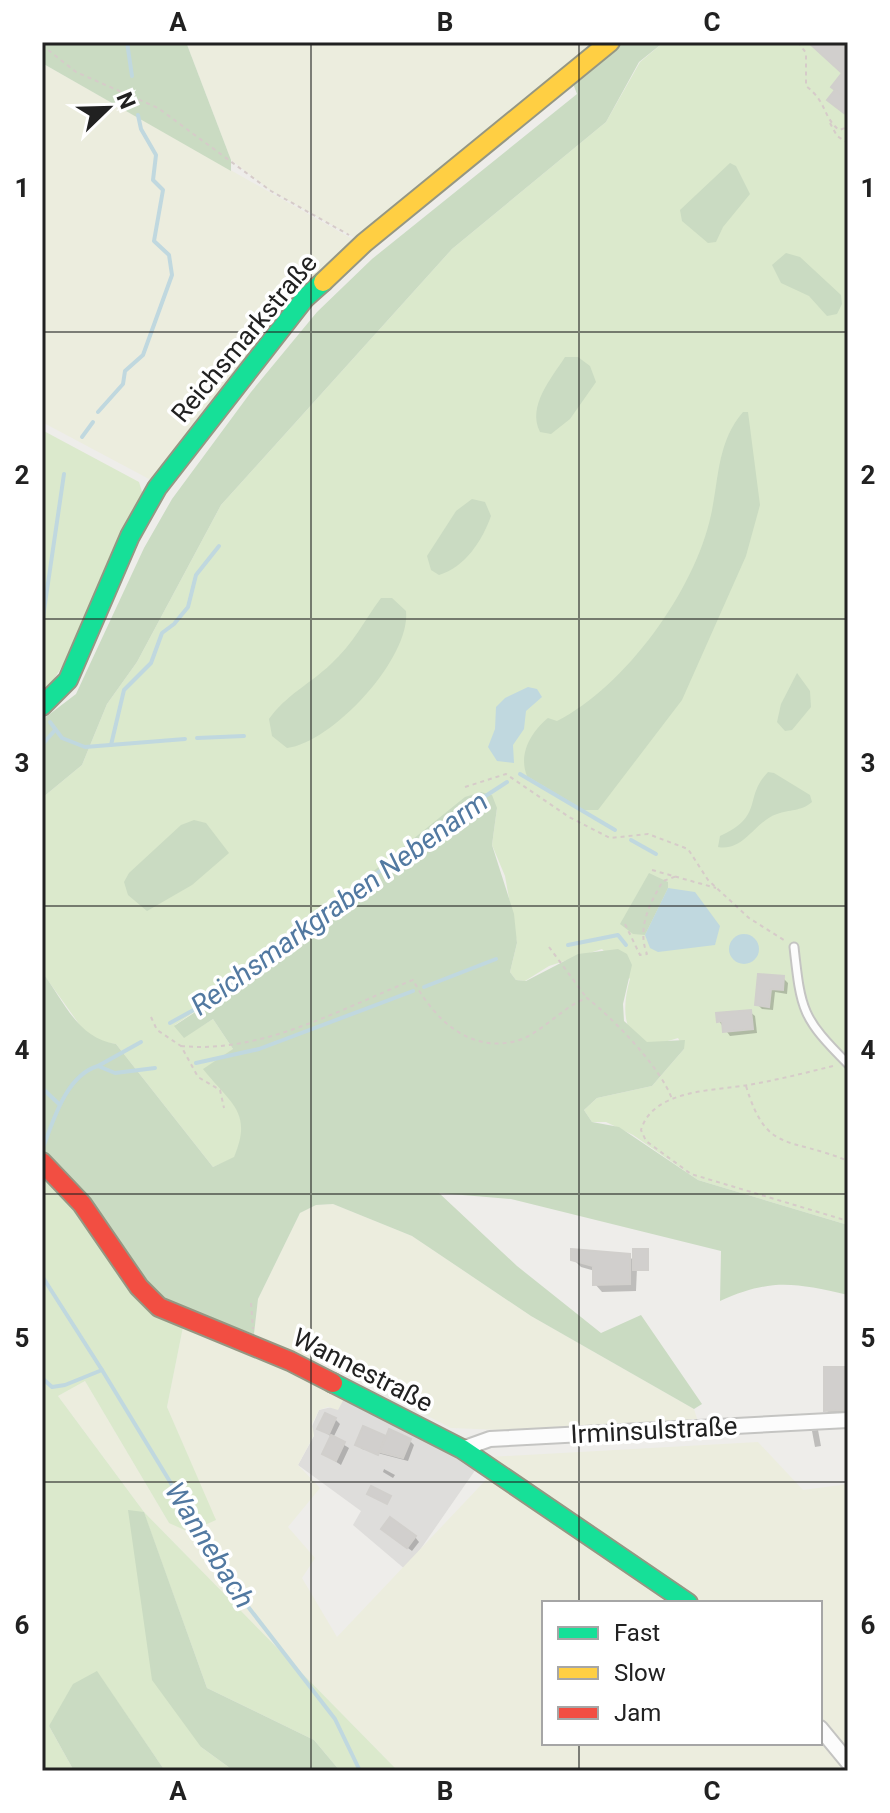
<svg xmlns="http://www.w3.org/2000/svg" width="890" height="1813" font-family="Roboto,sans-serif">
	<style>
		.residential { fill: #dedddb }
		.farmland { fill: #ecedde; fill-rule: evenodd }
		.grass { fill: #dbe9cc }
		.forest { fill: #cadbc2 }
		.water { fill: #c0d8df }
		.shadow { fill: #0003 }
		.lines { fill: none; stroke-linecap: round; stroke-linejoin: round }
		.stream { stroke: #c0d8df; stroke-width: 4 }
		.building { fill: #d1cfcd; stroke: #d1cfcc; stroke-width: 2 }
		.lane-casing { stroke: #c4c4c2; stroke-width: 11 }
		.street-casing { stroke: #c4c4c2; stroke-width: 18 }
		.fast-casing { stroke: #959783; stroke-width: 22 }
		.slow-casing { stroke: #959783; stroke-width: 22 }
		.jam-casing { stroke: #959783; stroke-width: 22 }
		.path { stroke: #d6cbc9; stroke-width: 2; stroke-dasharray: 4 4; stroke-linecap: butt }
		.lane { stroke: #fcfcfc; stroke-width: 7 }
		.street { stroke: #fcfcfc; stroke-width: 14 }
		.fast { stroke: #16e098; stroke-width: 18 }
		.slow { stroke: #ffcf43; stroke-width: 18 }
		.jam { stroke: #f24e42; stroke-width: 18 }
		.grid { fill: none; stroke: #212121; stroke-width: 2; stroke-opacity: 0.55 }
		.labels { text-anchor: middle; stroke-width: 7; stroke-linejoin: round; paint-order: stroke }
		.street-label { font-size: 26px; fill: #212121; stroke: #fff }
		.water-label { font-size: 28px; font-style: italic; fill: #5279a1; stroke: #fff }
		.neatline { fill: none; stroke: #212121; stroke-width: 3 }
		.grid-label { font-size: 26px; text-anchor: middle; font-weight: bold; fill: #212121 }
	</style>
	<rect width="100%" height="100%" fill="#eeedea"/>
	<polygon class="residential" points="346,1395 476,1469 406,1570 353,1525 361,1511 298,1465 314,1436 311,1429 319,1410 332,1407"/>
	<g class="farmland">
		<polygon points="186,42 610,42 364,243 271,191 231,160"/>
		<polygon points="42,63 354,240 158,478 149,479 42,422"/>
		<polygon points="333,1204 412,1236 531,1316 694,1409 698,1422 531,1431 451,1428 357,1379 254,1334 258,1299 300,1213 316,1205"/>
		<path d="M183,1327l163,68 -8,15 -10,-3 -9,3 -7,14 2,11 -16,30 22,23 -32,39 27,31 -13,20 35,59 163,-172 -11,-8 269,-15 45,48 45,-6v287h-450l-254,-259 -86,-116 27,-15 84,142 46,-3 -48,-113zM544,1603h276v140h-276z"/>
	</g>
	<g class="grass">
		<path d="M664,42h184v1183l-150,-45 -65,-45 -27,-13h-14l-8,-12 13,-12 55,-12 32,-37 -6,-11c-51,18 -60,-18 -48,-59l-28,-30 -53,17 -24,15 -9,-1 -6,-8 7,-29 -12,-67 -13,-31 5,-37 -322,217 9,12 29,-18 20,30 10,87 -9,22 -21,9 -97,-123 -20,-3 -12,-10 -42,-59v-174l40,-33 25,-61 30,-42 84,-157 231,-256 154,-127 34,-60z"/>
		<path d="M42,430l97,52 4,13c-28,49 -65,166 -101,197z"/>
		<polygon points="42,1169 61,1184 145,1304 183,1327 167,1407 216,1520 189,1532 169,1523 85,1381 58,1396 144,1512 398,1771 340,1771 314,1740 207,1688 144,1513 201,1747 234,1771 165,1771 97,1672 49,1726 74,1771 42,1771"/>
	</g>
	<g class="forest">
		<polygon points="42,42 186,42 231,160 231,171 42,63"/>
		<polygon points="620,42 664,42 639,62 606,122 452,249 221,505 137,662 107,704 82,765 42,798 42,720 76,694 144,548 172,499 251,392 317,312 372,259 577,94 572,81"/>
		<polygon points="730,163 736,166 750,194 723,227 716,242 708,243 682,221 680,210"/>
		<polygon points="786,253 800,257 841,295 842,304 837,314 827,316 809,296 781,283 772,265"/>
		<path d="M565,357h13l12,9 6,16 -26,37 -19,15 -11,-2c-13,-26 11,-53 25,-75z"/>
		<path d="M743,412h5l12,93 -14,51 -64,144 -84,110h-14l-57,-34c-9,-22 4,-44 21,-58l9,3c68,-34 138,-131 154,-206 8,-36 6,-73 32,-103z"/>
		<path d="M472,499l13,3 6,14c-9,25 -26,51 -52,59l-8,-5 -4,-14 29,-45z"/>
		<path d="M381,598h11l14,13c5,47 -74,132 -119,137l-15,-12 -3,-17c17,-24 41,-35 62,-55 22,-20 33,-43 50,-66z"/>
		<polygon points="797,673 810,691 811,707 792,730 785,731 777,722 781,704"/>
		<path d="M768,772l6,1 36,22 2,7c-12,10 -22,7 -35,12 -22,7 -33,38 -59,33l2,-11c45,-20 23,-38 48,-64z"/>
		<path d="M481,792l11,3 5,13 -5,37 22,69 3,29 -7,29 6,8 10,1 52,-27 40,-5 9,5 5,11 -9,39 1,17 23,21 38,-2 -1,9 -32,37 -55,12 -13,12 8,12 27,5 79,53 150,45v70c-53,-12 -77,-17 -128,6l1,-50 -210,-52 -72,-6 78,73 84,67 40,-18 61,89 -8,5 -163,-93 -119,-80 -79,-32 -17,1 -16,8 -42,86 -4,35 -80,-27 -18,-12 -16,-16 -58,-89 -40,-42v-176c23,30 35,66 74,72l97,123 21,-10c19,-45 -3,-53 -31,-88l30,-20 -20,-30 -29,19 -10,-12 44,-29 247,-200z"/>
		<polygon points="194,820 206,823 229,853 192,885 147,911 128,895 124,882 129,873 181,825"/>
		<polygon points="649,873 668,882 668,888 645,935 633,934 620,924"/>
		<polygon points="128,1510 144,1512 207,1688 314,1740 340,1771 234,1771 201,1747 152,1680"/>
		<polygon points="97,1671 165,1771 74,1771 49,1726 73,1684"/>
	</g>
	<g class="water">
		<polygon points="528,687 537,689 542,697 526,711 524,729 513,745 514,763 497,761 488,747 495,729 496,707 505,698"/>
		<polygon points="668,888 695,892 720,926 715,945 658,952 650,948 645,935"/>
		<circle cx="744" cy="949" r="15"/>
	</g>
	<g class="shadow">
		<polygon points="760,976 783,978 788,983 787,994 775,992 773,1010 762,1009 757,1004"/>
		<polygon points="750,1012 755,1016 757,1033 730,1036 719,1021"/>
		<polygon points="647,1251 649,1268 637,1268 636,1291 602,1292 595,1284 595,1271 581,1267 573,1259 629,1256 635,1262"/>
		<polygon points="844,1369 848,1374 848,1417 834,1417 826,1410"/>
		<polygon points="335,1419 340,1424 333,1438 349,1448 341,1465 324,1454 332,1437 320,1429"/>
		<polygon points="364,1429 387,1439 410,1441 414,1445 408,1461 362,1449 357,1445"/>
		<polygon points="818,1430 821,1446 815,1447 812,1431"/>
		<polygon points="384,1469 395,1475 393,1478 383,1472"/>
		<polygon points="388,1533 415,1537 419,1542 412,1551"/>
	</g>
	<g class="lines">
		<g class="stream">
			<polyline points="127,42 132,76"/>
			<polyline points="98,412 123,384 125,371 143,355 172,275 169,255 154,241 163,190 153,180 156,155 141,129 138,115"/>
			<polyline points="82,437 93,422"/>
			<polyline points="42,624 64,474"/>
			<polyline points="50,722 62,738 85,747 185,739"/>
			<polyline points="197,738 244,736"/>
			<polyline points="42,745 55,730"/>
			<polyline points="111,745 124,690 151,663 162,633 174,624 188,607 196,575 219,546"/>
			<polyline points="520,774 615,830"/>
			<polyline points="631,840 656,854"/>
			<polyline points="568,945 618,935 626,945"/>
			<polyline points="424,987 496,959"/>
			<polyline points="170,1023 208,1002 438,827 507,782"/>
			<polyline points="196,1063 259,1049 413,991"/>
			<polyline points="98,1066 141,1042"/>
			<polyline points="42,1088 59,1104"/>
			<path d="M44,1145c10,-27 23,-70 54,-79l17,7 40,-5"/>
			<polyline points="42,1276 102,1370"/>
			<polyline points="42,1378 52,1387 65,1385 102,1370 239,1595 335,1719 360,1771"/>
		</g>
	</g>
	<g class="building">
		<polygon points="808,42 839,42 848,50 848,100 831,87 842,73"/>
		<polygon points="835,90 848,100 844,113 827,100"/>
		<polygon points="758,974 784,976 783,990 771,989 769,1007 755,1005"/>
		<polygon points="751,1010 753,1029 723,1032 722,1021 717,1022 716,1013"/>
		<polygon points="571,1249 630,1254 630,1284 593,1285 593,1266 571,1260"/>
		<rect x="633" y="1249" width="15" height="21"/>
		<polygon points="824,1367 844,1367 845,1410 824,1411"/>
		<polygon points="325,1413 336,1418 329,1434 317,1429"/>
		<polygon points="363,1426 386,1436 378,1455 355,1445"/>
		<polygon points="389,1429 411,1439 403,1458 380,1452"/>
		<polygon points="331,1435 345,1442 336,1461 322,1454"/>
		<polygon points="371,1486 391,1496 387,1504 367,1494"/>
		<polygon points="390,1517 416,1536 407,1548 381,1529"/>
	</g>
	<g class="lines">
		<g class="lane-casing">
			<path id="lane" d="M794,947c7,64 8,71 54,117"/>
		</g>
		<g class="street-casing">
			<g id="street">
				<polyline points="462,1449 490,1439 848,1420"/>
				<polyline points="820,1728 848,1762"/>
			</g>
		</g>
		<g class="fast-casing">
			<g id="fast">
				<polyline points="42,706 68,680 130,536 157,488 305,298 323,282"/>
				<polyline points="333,1383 462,1449 688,1603"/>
			</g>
		</g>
		<g class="slow-casing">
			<polyline id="slow" points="323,282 364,243 610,42"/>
		</g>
		<g class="jam-casing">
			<polyline id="jam" points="42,1162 82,1204 139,1287 159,1307 290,1361 333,1383"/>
		</g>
		<g class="path">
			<path d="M798,42l8,11v33c22,17 16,30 33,44l9,-3"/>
			<polyline points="42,45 76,72 158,108 271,191 349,235"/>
			<polyline points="830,123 837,136 848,143"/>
			<polyline points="465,787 506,774 569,817 610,838 648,834 688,849 708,880 749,918 787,942"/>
			<polyline points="652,870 716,888"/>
			<path d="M625,924l15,31 7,-1c-10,-25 2,-50 16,-73l14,-5"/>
			<polyline points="549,947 586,997"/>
			<polyline points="151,1017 157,1030 181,1046 198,1077 220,1090 224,1108"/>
			<path d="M181,1046c81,8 159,-37 232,-66 20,37 53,71 99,62 27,-5 49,-35 75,-44 27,21 74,70 85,101"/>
			<path d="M833,1066c-28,7 -56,14 -85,19 -34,6 -95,4 -107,45l5,11 45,33 157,47"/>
			<path d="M746,1086c21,69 43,50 102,75"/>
			<polyline points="251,1303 253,1329"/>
		</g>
		<use href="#lane" class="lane"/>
		<use href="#street" class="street"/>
		<use href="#fast" class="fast"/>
		<use href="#slow" class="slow"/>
		<use href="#jam" class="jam"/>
	</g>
	<path class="grid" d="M311,42v1729M579,42v1561M42,332h806M42,619h806M42,906h806M42,1194h806M42,1482h806M579,1743v28"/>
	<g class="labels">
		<g class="street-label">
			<text transform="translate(244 338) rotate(-50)" y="9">Reichsmarkstraße</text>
			<text transform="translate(363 1370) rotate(27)" y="9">Wannestraße</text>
			<text transform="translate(654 1430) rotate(-3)" y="9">Irminsulstraße</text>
		</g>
		<g class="water-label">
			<text transform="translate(339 903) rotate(-36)" y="10">Reichsmarkgraben Nebenarm</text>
			<text transform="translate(210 1545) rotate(58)" y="10">Wannebach</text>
		</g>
	</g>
	<rect width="890" height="1813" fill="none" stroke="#ffffff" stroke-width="88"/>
	<rect x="542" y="1601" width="280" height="144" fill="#ffffff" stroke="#a6a6a6" stroke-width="2"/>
	<rect x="558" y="1627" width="40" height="12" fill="#16e098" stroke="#a6a6a6" stroke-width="2"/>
	<text x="614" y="1641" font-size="24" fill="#212121">Fast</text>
	<rect x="558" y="1667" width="40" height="12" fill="#ffcf43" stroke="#a6a6a6" stroke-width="2"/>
	<text x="614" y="1681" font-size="24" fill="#212121">Slow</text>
	<rect x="558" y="1707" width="40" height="12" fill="#f24e42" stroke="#a6a6a6" stroke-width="2"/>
	<text x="614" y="1721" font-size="24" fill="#212121">Jam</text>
	<g transform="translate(108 108) rotate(67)" stroke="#ffffff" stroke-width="6" paint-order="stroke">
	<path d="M0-6L14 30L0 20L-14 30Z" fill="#212121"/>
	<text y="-12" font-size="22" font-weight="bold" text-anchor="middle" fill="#212121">N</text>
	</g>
	<rect x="44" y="44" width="802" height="1725" class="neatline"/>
	<g class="grid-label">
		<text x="178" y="31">A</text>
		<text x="445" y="31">B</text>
		<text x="712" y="31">C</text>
		<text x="22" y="197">1</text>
		<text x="868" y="197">1</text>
		<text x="22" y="484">2</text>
		<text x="868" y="484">2</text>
		<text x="22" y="772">3</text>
		<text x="868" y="772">3</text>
		<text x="22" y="1059">4</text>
		<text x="868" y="1059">4</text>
		<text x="22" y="1347">5</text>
		<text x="868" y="1347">5</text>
		<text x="22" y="1634">6</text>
		<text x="868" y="1634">6</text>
		<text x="178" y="1800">A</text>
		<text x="445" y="1800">B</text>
		<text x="712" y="1800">C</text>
	</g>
</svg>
